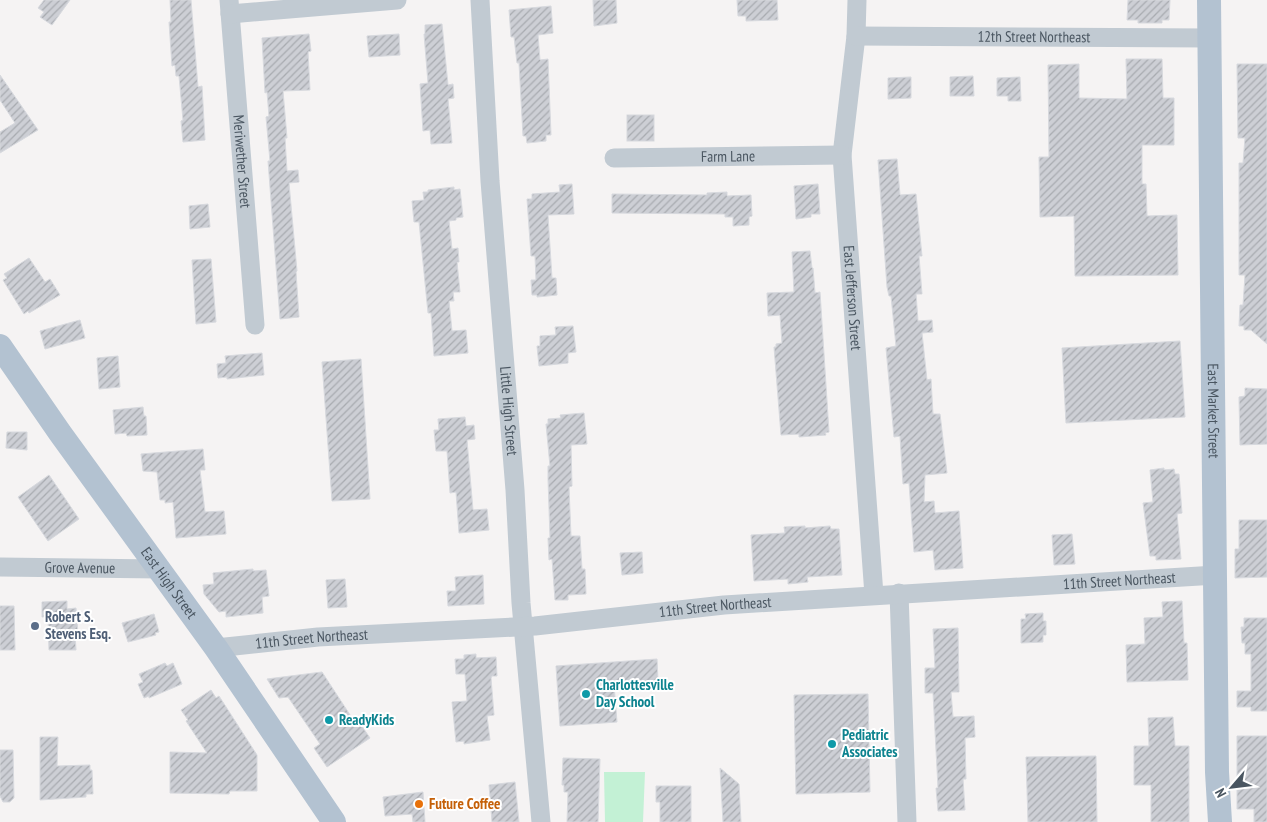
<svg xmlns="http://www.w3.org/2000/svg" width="1267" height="822" font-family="'PT Sans Narrow',sans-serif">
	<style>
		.garden { fill: #c3f1d5 }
		.building { fill: url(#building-hatch); stroke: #d7d9de }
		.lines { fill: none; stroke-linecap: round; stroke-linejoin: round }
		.minor { stroke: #c1cad2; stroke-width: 19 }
		.major { stroke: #b3c2d1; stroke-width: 24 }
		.service-dot { fill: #5c6f8a; stroke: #fff; stroke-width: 2 }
		.culture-dot { fill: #0f9aa8; stroke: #fff; stroke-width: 2 }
		.food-dot { fill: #e8710a; stroke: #fff; stroke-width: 2 }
		.labels { text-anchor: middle; stroke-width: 4; stroke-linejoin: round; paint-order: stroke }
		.street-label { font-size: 15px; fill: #4a5661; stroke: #fff }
		.service-label { font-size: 15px; font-weight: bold; fill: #4e5e75; stroke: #fff; text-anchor: start }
		.culture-label { font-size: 15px; font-weight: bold; fill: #0d838f; stroke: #fff; text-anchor: start }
		.food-label { font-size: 15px; font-weight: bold; fill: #c56008; stroke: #fff; text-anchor: start }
	</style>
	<defs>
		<pattern id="building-hatch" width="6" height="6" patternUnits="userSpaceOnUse" patternTransform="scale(1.25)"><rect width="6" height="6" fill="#cdcfd5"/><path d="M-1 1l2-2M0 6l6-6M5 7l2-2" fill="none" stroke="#a8abb0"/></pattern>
	</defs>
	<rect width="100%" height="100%" fill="#f5f3f3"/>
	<polygon class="garden" points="604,772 645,772 643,822 605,822"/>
	<g class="building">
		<polygon points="44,0 70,0 52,25 40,17 44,12 38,8"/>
		<polygon points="170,0 191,0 198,87 202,86 205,140 183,142 181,121 183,120 179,76 176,76 175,65 172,66 169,22 171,22"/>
		<polygon points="593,0 616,0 617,23 594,26"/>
		<polygon points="737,0 777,0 778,20 746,21 746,16 738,16"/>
		<polygon points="1128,0 1170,0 1169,20 1162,20 1162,23 1138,23 1138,20 1127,20"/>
		<polygon points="551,6 553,33 538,35 540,60 548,59 551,135 546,135 546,141 527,143 526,136 523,136 519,63 517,63 514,37 511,37 509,10"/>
		<polygon points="442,24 448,85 453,84 454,98 448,99 452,143 431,144 430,130 423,131 420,84 428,83 424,34 425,34 425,25"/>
		<polygon points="309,34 311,51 308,52 310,90 283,91 287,138 285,138 287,171 298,170 299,182 289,183 297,271 296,272 299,317 280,319 268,161 270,161 266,117 269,116 267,92 265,93 262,38"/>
		<polygon points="399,34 400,55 369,57 367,36"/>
		<polygon points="1126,59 1162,59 1163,98 1174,98 1174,145 1142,145 1142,184 1146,184 1147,216 1177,215 1178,275 1075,276 1074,216 1040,217 1039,157 1049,157 1048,65 1079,64 1079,98 1127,99"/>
		<polygon points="1237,64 1267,64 1267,344 1251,330 1244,330 1244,326 1239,326 1240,305 1243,305 1245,275 1239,275 1239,163 1243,163 1245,138 1238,138"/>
		<polygon points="0,75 38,130 0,153 0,132 15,123 0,100"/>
		<polygon points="973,76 974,96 950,96 950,77"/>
		<polygon points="911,77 911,98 888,99 888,78"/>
		<polygon points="1020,77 1021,101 1008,101 1008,96 997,96 997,78"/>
		<rect x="627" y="115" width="27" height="26"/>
		<polygon points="897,159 900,195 916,194 922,256 919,256 922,294 916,294 918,321 932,320 933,332 922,333 927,380 931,379 933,414 940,414 947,473 925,475 924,502 934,501 935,513 959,511 963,568 935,570 933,550 914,552 909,483 903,484 900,436 894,437 886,348 896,346 891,296 889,296 887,287 878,160"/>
		<polygon points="572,184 574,214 548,215 552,278 556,278 557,295 537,297 537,295 532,295 531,280 536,280 535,256 531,256 527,199 532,199 532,194 560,192 559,185"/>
		<polygon points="818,184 820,214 811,214 811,217 796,219 794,186"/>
		<polygon points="454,187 454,190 460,189 463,217 456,218 456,220 449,221 452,249 458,248 459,262 457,262 460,292 453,292 454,301 449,301 452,331 466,330 468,353 434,356 431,313 428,313 419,222 414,222 412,201 424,200 423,192 428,192 428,190"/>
		<polygon points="727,192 727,196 751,195 752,216 749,217 749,225 733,226 733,217 725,217 725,214 612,213 612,194 707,195 707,193"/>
		<polygon points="208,204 210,227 190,229 189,206"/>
		<polygon points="810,251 812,268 813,268 815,293 820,292 829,432 825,433 826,435 799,437 799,434 781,435 774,347 776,347 776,344 782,343 780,315 768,316 767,293 794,292 792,252"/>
		<polygon points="29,258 45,282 50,279 60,295 29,313 28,311 24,314 3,280 7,278 4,274"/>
		<polygon points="211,259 216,322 196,324 192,260"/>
		<polygon points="80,320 85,338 45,349 40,331"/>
		<polygon points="573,326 576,352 568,353 568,363 539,366 537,346 540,346 540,336 556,335 555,327"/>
		<polygon points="1180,341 1185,417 1066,423 1062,348"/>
		<polygon points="262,353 264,375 227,379 227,377 218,378 217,364 226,363 225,356"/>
		<polygon points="118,356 120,387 99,389 97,358"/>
		<polygon points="361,359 370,499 332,501 322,362"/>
		<polygon points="1245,388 1267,389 1267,444 1240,445 1239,397 1245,396"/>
		<polygon points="143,407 144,416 146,416 147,435 127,436 126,433 115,434 113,410"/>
		<polygon points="584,413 587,444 571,445 572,486 569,487 571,536 580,536 582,569 585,569 586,594 568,595 568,600 555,600 552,559 549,560 548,538 550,538 548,479 548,466 550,466 546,424 548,424 548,419 561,418 560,415"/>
		<polygon points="465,417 466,426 474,425 475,439 467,440 473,510 487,509 489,530 459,533 456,492 450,493 447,451 436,451 434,430 439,430 438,419"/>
		<polygon points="7,432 27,432 27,450 6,448"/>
		<polygon points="203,449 205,470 200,470 205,512 224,511 226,534 176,538 173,502 165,503 165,500 160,500 157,472 143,471 141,454"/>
		<polygon points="1164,468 1164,470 1174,469 1175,474 1179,474 1182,513 1177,514 1181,559 1156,560 1156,556 1150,556 1143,503 1153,502 1150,470"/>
		<polygon points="49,475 79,519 48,541 18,497"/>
		<polygon points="1239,520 1267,520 1267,577 1235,578 1235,549 1239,549"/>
		<polygon points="805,526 805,528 830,526 831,529 839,529 842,575 807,577 808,582 788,584 788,579 754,581 751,535 785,533 784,527"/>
		<polygon points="1072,534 1075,564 1054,565 1052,535"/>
		<polygon points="642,552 643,573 622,575 620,553"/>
		<polygon points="253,569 253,571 266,570 269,596 262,597 263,613 226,617 226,611 219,612 204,594 203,585 214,584 213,573"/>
		<polygon points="483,575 484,604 448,606 447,591 456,591 455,577"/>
		<polygon points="345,579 347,607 328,608 326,580"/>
		<polygon points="67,601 67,609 76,608 78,634 75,634 76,650 49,650 48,617 42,617 42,602"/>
		<polygon points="1182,601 1184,643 1187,643 1188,680 1127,682 1126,645 1145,644 1144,618 1163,617 1162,602"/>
		<polygon points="0,606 14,606 15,650 0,650"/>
		<polygon points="1043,613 1043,621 1046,621 1046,635 1043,635 1043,642 1021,643 1021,619 1026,619 1025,614"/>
		<polygon points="154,614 159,632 155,633 156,635 128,642 122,623"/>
		<polygon points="1244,618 1267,618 1267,711 1251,711 1251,707 1237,707 1237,691 1251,691 1251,654 1245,654 1245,643 1242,643 1241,627 1244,627"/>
		<polygon points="958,628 959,692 951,692 953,717 974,716 975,737 965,738 966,779 963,779 965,810 938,811 936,788 938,788 933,693 925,693 925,668 935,668 933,629"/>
		<polygon points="476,654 476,658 496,657 497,676 492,676 491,678 494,715 487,716 490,740 464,744 464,741 456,742 452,702 467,701 465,674 456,674 455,659 464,659 464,655"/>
		<polygon points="657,659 658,681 614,685 617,722 560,726 556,666"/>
		<polygon points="165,663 167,666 173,663 182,684 149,698 149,696 144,698 138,684 143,682 139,674"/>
		<polygon points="322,672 354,721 357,719 370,738 327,767 314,748 320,744 288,697 279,698 267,679"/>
		<polygon points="211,690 216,698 219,696 257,755 257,791 230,791 229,794 170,793 170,752 207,753 186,721 188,720 181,710"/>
		<polygon points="868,694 870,792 796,794 794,695"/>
		<polygon points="1173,717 1175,746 1189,746 1189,822 1151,822 1151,785 1134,785 1134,746 1149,746 1148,718"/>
		<polygon points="1237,736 1267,736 1267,822 1254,822 1254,809 1237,809"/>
		<polygon points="40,737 58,737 57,766 90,765 90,770 92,770 93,794 86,794 86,797 40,800"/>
		<polygon points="0,750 13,750 14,798 10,802 3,802 0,796"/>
		<polygon points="1096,756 1097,822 1028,822 1026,757"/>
		<polygon points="563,758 600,759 598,822 567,822 568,792 564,792 564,785 562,785"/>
		<polygon points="720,768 739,784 741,822 723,822"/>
		<polygon points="515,782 519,822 492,822 489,785"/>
		<polygon points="656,786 691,786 691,822 660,822 660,802 656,802"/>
		<polygon points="423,792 425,822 413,822 412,814 385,816 383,797"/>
	</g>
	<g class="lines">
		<g class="minor">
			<path id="s1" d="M229,0l26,325"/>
			<path id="s2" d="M480,0l10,181 25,309 6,113 20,219"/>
			<path id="s3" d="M857,0l-1,36 -14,119 32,440"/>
			<polyline points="230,14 397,0"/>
			<path id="s4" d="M856,36l354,2"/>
			<path id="s5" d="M614,158l228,-3"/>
			<path id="s6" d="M0,567l159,2"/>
			<polyline points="899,593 907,822"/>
			<path id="s7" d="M216,648l102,-11 217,-11 189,-21 492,-30"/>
		</g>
		<g class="major">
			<path id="s8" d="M1209,0l8,772 3,50"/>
			<path id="s9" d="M0,346l60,87 156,215 118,174"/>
		</g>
	</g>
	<circle class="service-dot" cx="35" cy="626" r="5"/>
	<g class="culture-dot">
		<circle cx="586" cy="694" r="5"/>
		<circle cx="329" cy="720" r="5"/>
		<circle cx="832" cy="744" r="5"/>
	</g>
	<circle class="food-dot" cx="419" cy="804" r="5"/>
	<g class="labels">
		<g class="street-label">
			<text dy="5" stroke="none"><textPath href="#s4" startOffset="178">12th Street Northeast</textPath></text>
			<text dy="5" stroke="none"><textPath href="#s5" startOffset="114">Farm Lane</textPath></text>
			<text dy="5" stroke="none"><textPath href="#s1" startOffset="162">Meriwether Street</textPath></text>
			<text dy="5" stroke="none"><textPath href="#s3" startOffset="299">East Jefferson Street</textPath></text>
			<text dy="5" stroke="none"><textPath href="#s2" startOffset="412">Little High Street</textPath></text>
			<text dy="5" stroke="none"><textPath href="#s8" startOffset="411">East Market Street</textPath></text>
			<text dy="5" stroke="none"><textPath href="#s6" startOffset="80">Grove Avenue</textPath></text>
			<text dy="5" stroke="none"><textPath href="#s7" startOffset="906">11th Street Northeast</textPath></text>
			<text dy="5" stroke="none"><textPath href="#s9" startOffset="291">East High Street</textPath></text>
			<text dy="5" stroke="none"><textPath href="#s7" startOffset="501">11th Street Northeast</textPath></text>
			<text dy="5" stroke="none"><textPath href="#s7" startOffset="96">11th Street Northeast</textPath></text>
		</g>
		<g class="service-label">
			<text x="45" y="622">Robert S.<tspan x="45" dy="17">Stevens Esq.</tspan></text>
		</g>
		<g class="culture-label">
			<text x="596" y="690">Charlottesville<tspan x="596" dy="17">Day School</tspan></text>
			<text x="339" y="725">ReadyKids</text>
			<text x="842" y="740">Pediatric<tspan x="842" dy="17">Associates</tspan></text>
		</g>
		<g class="food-label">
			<text x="429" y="809">Future Coffee</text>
		</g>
	</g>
	<g transform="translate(1232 787) rotate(242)" stroke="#ffffff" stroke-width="4" paint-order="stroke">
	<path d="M0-4L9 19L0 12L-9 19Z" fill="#4a5661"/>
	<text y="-8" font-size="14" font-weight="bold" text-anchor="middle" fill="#4a5661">N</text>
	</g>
</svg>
